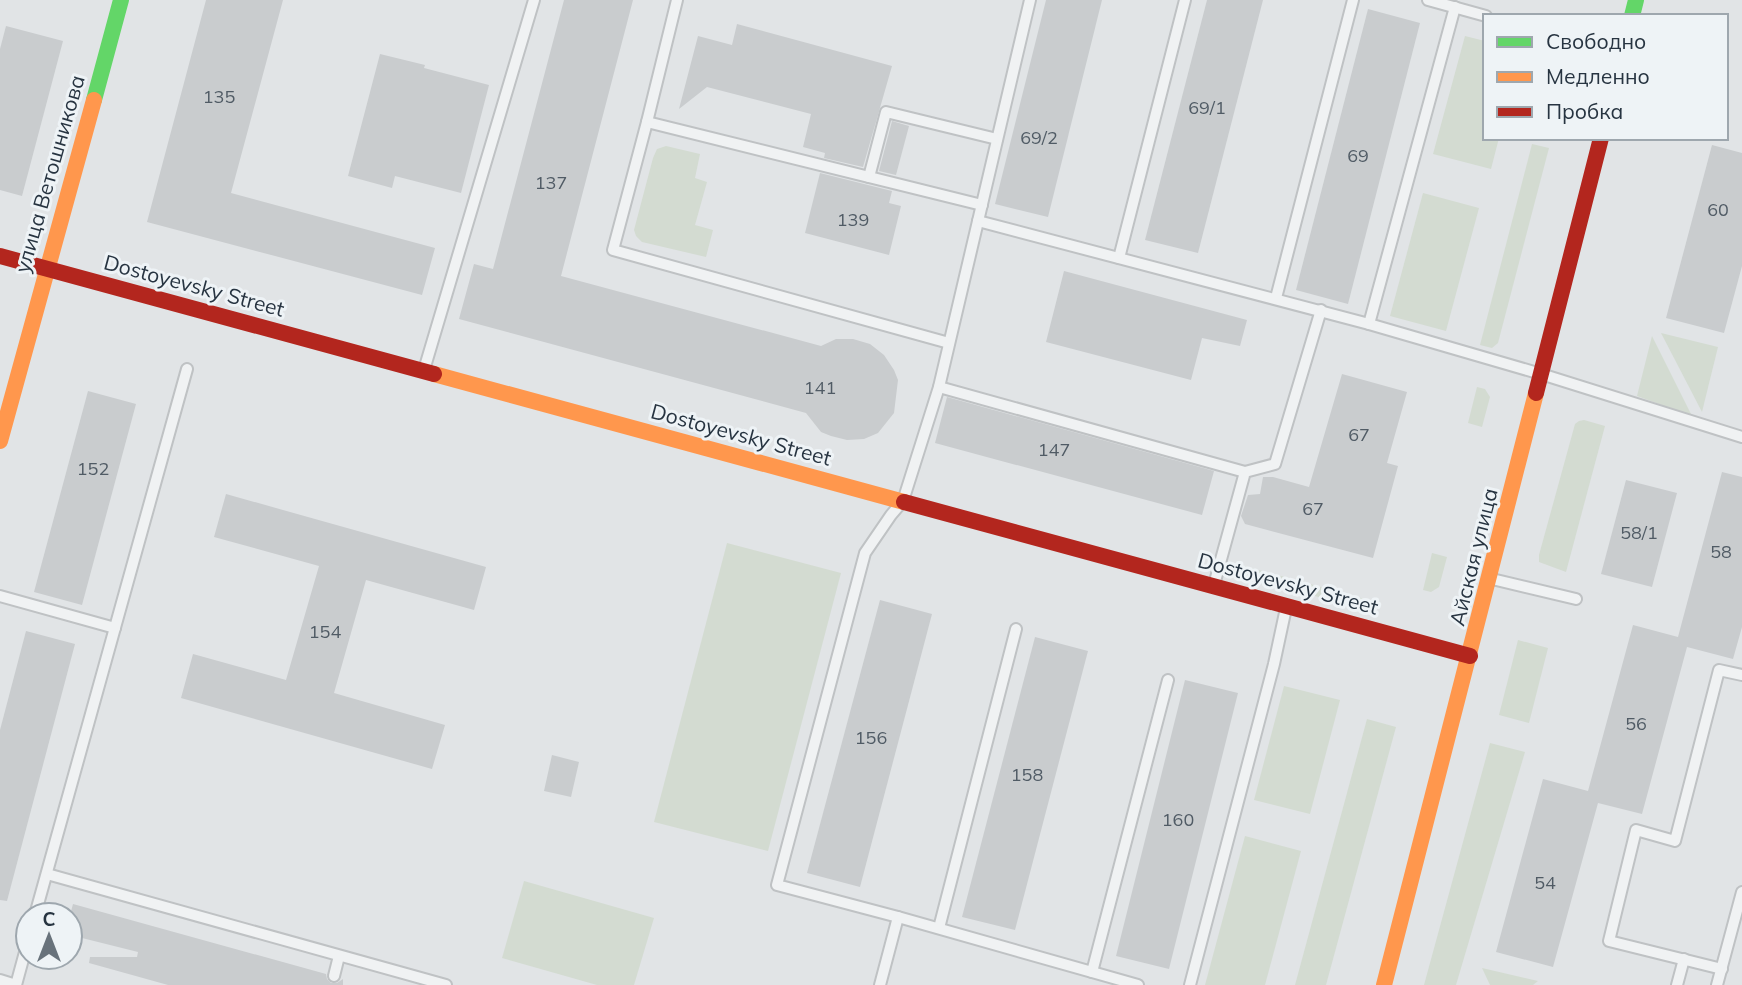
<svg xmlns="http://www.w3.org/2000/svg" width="1742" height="985" font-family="Mulish,sans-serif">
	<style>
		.green { fill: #d3dbd1 }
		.building { fill: #c9ccce }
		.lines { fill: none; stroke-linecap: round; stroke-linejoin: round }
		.lane-casing { stroke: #bfc2c4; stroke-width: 14 }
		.lane { stroke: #f0f2f3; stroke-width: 10 }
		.fast { stroke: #63d668; stroke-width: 16 }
		.slow { stroke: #ff974d; stroke-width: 16 }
		.jam { stroke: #b3261e; stroke-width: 16 }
		.labels { text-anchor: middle; stroke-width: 6; stroke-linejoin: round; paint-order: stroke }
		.number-label { font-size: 18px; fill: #505b65 }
		.street-label { font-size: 21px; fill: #273441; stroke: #eef3f6 }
	</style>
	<rect width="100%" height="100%" fill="#e1e4e6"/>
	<g class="green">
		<polygon points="1465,36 1485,41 1485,138 1499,138 1491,169 1433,154"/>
		<polygon points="1532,144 1549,148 1498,343 1492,348 1480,345"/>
		<polygon points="666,146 700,154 695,178 707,182 695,225 713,230 706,257 642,242 636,236 634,230 653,158 657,149"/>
		<polygon points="1423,193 1479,208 1446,331 1390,316"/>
		<polygon points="1661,333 1718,347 1702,412"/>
		<polygon points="1652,336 1692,416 1637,396"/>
		<polygon points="1477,387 1485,389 1490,397 1482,427 1468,423"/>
		<polygon points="1584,420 1605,426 1566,572 1539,562 1539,555 1575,424 1579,421"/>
		<polygon points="727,543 841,573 768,851 654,822"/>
		<polygon points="1432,553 1447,557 1439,587 1431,592 1423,590"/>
		<polygon points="1244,566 1372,601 1370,611 1241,576"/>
		<polygon points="1518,640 1548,648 1529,723 1499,715"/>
		<polygon points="1284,686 1340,700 1310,814 1254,800"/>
		<polygon points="1367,719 1396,727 1326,985 1295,985"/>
		<polygon points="1490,743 1525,752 1456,985 1424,985"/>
		<polygon points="1245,836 1301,851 1265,985 1205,985"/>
		<polygon points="524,881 654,918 634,985 597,985 502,958"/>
		<polygon points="1482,968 1538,981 1533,985 1490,985"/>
	</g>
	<g class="building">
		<polygon points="206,0 283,0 231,193 435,248 422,295 147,222"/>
		<polygon points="564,0 633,0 561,276 821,346 836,339 853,339 870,344 884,355 894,370 898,380 894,413 878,433 864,439 847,440 831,436 821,432 806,413 459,319 474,264 493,269"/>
		<polygon points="1046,0 1102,0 1048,217 995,204"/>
		<polygon points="1207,0 1263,0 1198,253 1145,240"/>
		<polygon points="1368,9 1420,23 1348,304 1296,290"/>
		<polygon points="737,24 892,66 863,167 824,158 825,153 803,147 811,114 707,87 679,109 698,36 732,45"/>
		<polygon points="6,26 63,41 22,196 0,190 0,49"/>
		<polygon points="380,54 425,65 424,68 489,85 461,193 395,176 392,188 348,176"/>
		<polygon points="892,121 909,126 896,175 879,171"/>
		<polygon points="1712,145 1742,153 1742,266 1724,333 1666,318"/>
		<polygon points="820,173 892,191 889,203 901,206 889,255 805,233"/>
		<polygon points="1064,271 1247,320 1240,346 1202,338 1191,380 1046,342"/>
		<polygon points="1342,374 1407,392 1387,463 1398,466 1373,558 1245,524 1241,516 1248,495 1260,494 1263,477 1273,477 1309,487"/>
		<polygon points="88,391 136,404 82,605 34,592"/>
		<polygon points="947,397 1214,471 1202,515 935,443"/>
		<polygon points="1722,472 1742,477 1742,627 1733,659 1687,647 1642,814 1598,803 1553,967 1496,952 1543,779 1588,791 1633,625 1678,637"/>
		<polygon points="1626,480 1677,493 1652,587 1601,574"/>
		<polygon points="226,494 486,567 474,610 366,580 334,693 445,725 432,769 181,698 193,654 286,680 319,566 214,537"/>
		<polygon points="880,600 932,614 860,887 807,873"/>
		<polygon points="26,631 75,644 7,901 0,900 0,730"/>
		<polygon points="1035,637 1088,651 1015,930 962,917"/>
		<polygon points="1185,680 1238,693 1169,969 1116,956"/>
		<polygon points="552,755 579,762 571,797 544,791"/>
		<polygon points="73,904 326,974 327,979 331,983 337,983 343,979 343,985 168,985 89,963 90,957 137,957 138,952 70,935 70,915"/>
	</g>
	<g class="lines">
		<g class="lane-casing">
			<g id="lane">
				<polyline points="677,0 647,122 613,250 949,343"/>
				<polyline points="1030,0 939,387 903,501 891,515 865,553 777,885 898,917 1138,985"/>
				<polyline points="1428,0 1486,16"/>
				<polyline points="647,122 982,205"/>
				<polyline points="869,177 886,112 997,139"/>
				<polyline points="978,221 1369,324 1541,374 1742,437"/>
				<polyline points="1119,258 1185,0"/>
				<polyline points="1276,298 1353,0"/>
				<polyline points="1369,324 1455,7"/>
				<polyline points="424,370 534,0"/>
				<polyline points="939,387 1245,472"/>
				<polyline points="1492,579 1576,599"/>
				<polyline points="1214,585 1245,472 1275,464 1321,310"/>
				<polyline points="0,596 115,628"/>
				<polyline points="47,874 446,985"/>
				<polyline points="35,915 187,369"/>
				<polyline points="939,928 1016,629"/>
				<polyline points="1722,969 1609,941 1636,830 1675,841 1719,670 1742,675"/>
				<polyline points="1092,972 1168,680"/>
				<polyline points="334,976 339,956"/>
				<polyline points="0,980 16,985"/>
				<polyline points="16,985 28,941"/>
				<polyline points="880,985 898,917"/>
				<polyline points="1190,985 1274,664 1286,608"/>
				<polyline points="1677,985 1684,959"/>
				<polyline points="1717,985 1742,892"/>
			</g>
		</g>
		<use href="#lane" class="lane"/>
		<g class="fast">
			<polyline points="1632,16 1636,0"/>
			<polyline points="94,100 121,0"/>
		</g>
		<g class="slow">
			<polyline points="434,374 904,502"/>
			<polyline points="0,441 94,100"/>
			<polyline points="1384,985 1536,393"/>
		</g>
		<g class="jam">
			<polyline points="0,256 434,374"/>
			<polyline points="1536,393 1601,138"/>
			<polyline points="904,502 1470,656"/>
		</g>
	</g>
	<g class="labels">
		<g class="number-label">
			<text x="219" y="103">135</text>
			<text x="1207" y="114">69/1</text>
			<text x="1039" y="144">69/2</text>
			<text x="1358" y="162">69</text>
			<text x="551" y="189">137</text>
			<text x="1718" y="216">60</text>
			<text x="853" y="226">139</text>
			<text x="820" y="394">141</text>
			<text x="1359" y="441">67</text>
			<text x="1054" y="456">147</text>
			<text x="93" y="475">152</text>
			<text x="1313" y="515">67</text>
			<text x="1639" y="539">58/1</text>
			<text x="1721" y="558">58</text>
			<text x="325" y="638">154</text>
			<text x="1636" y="730">56</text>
			<text x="871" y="744">156</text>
			<text x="1027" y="781">158</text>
			<text x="1178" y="826">160</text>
			<text x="1545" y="889">54</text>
		</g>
		<g class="street-label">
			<text transform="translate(50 174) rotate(-74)" y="7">улица Ветошникова</text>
			<text transform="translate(194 286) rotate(15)" y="7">Dostoyevsky Street</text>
			<text transform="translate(741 435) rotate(15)" y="7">Dostoyevsky Street</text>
			<text transform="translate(1474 557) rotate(-76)" y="7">Айская улица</text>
			<text transform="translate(1288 584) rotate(15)" y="7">Dostoyevsky Street</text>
		</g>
	</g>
	<rect x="1483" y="14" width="245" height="126" fill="#eef3f6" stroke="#9ea7ae" stroke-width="2"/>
	<rect x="1497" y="37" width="35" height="10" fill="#63d668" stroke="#9ea7ae" stroke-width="2"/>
	<text x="1546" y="49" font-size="21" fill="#273441">Свободно</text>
	<rect x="1497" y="72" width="35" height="10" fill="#ff974d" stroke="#9ea7ae" stroke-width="2"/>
	<text x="1546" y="84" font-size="21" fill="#273441">Медленно</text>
	<rect x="1497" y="107" width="35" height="10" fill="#b3261e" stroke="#9ea7ae" stroke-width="2"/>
	<text x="1546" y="119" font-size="21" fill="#273441">Пробка</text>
	<g transform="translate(49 936)"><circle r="33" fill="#eef3f6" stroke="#9ea7ae" stroke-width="2"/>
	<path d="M0-5L12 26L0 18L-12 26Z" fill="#68727b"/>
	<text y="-10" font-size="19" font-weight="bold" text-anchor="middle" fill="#273441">С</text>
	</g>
</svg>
